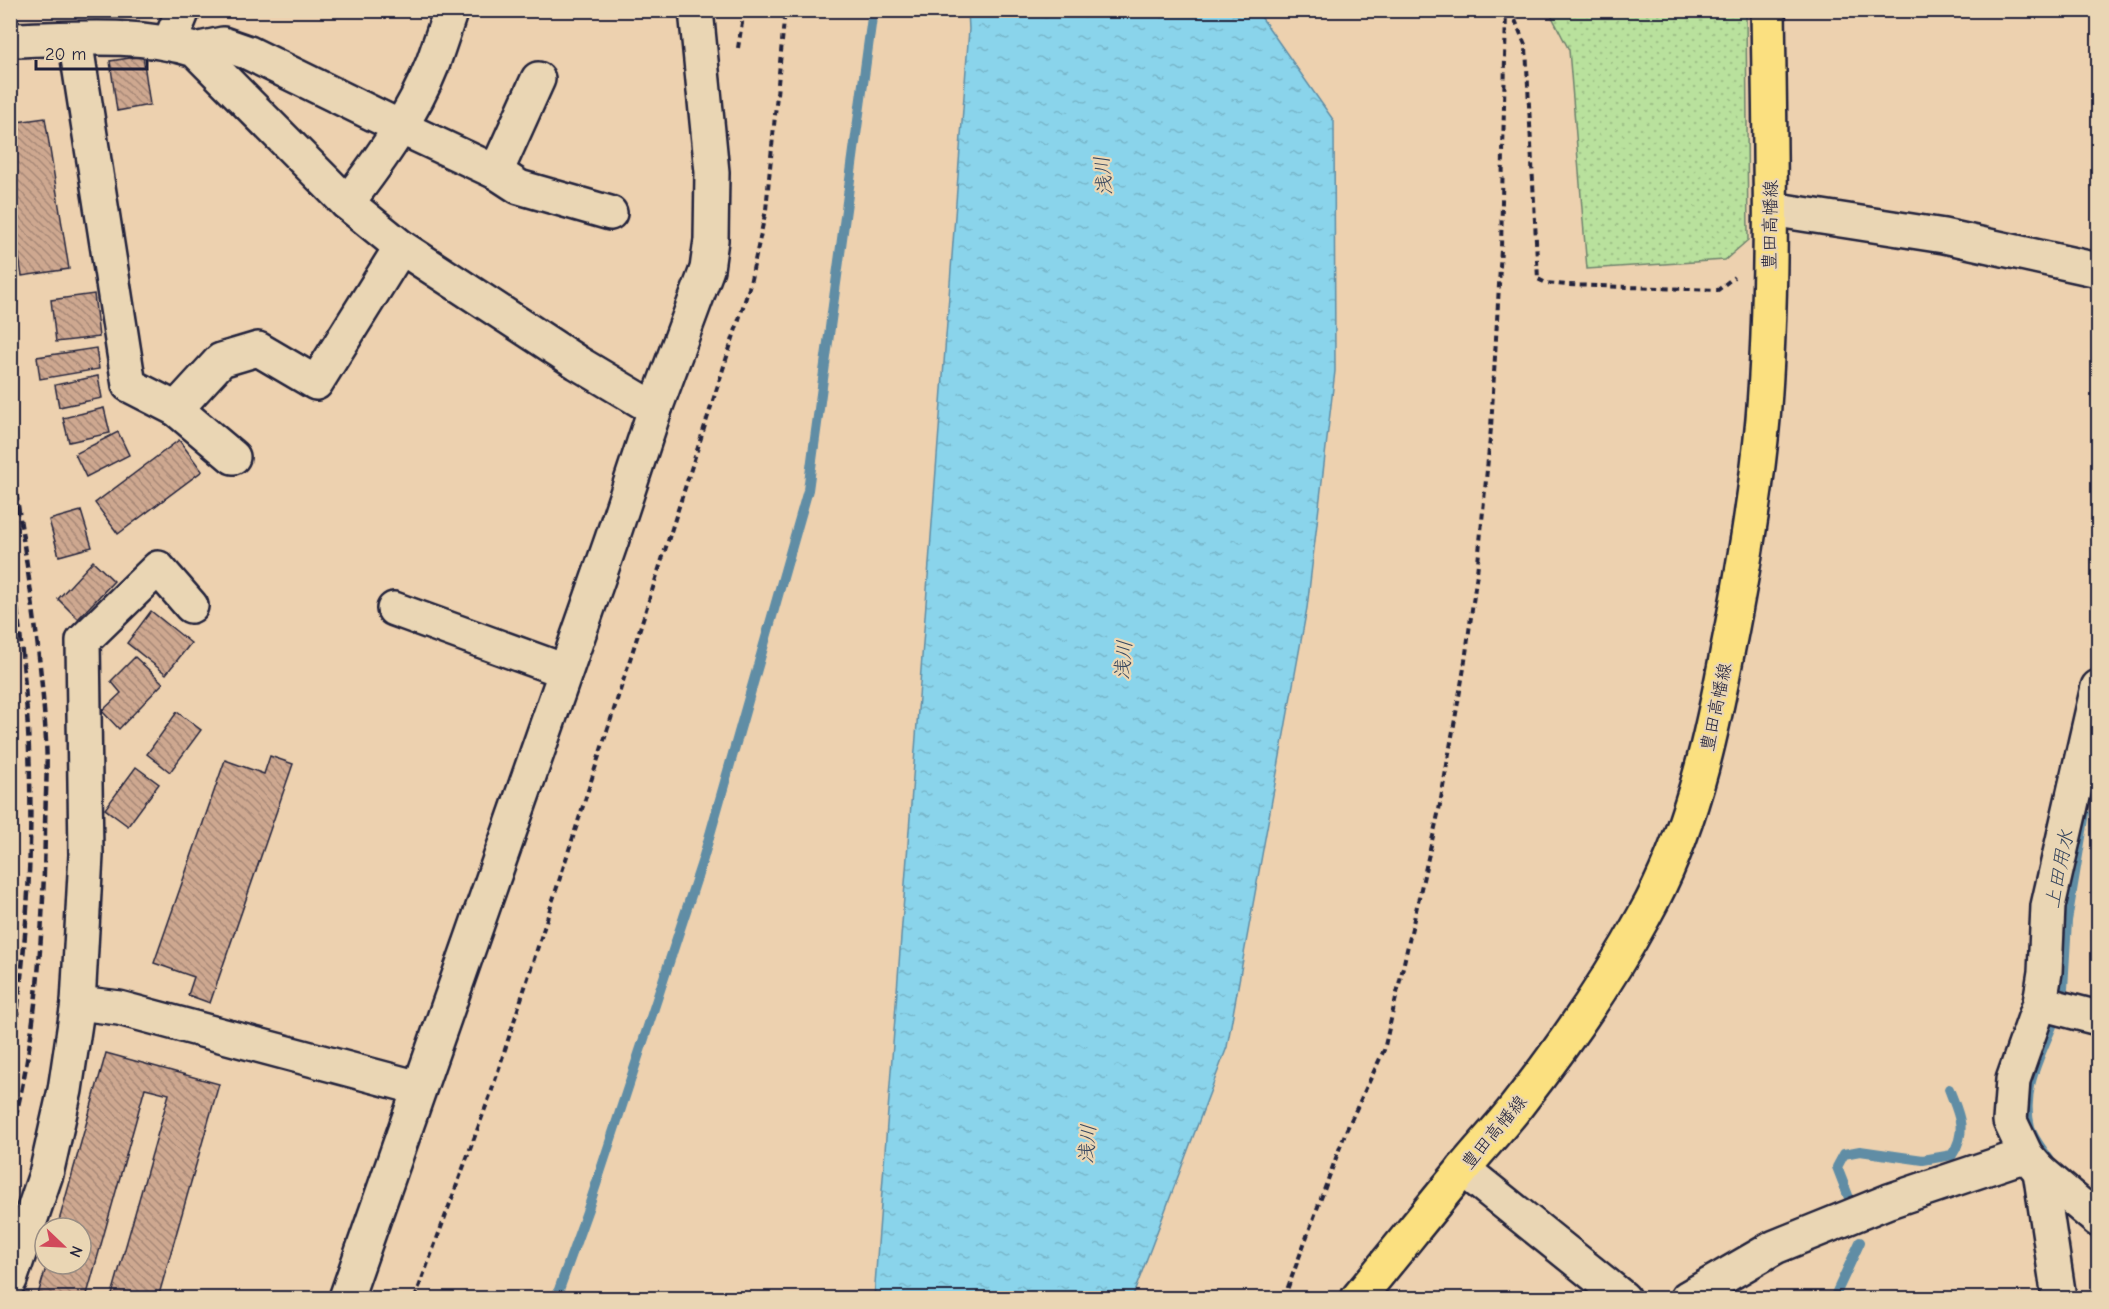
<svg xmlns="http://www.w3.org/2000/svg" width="2109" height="1309" font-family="'Comic Neue','Klee One',sans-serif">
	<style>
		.park { fill: url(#park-dots); stroke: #6e826c; stroke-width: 1.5 }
		.water { fill: url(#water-ripples); stroke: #608da5; stroke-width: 1.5 }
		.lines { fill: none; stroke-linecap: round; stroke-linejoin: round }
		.stream { stroke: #608da5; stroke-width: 10 }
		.building { fill: url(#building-back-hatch); stroke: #22223b; stroke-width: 1.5 }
		.minor-casing { stroke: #22223b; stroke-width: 38 }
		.major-casing { stroke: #22223b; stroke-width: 38 }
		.path { stroke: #22223b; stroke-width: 4; stroke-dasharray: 6 4.5; stroke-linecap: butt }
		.minor { stroke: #ead6b4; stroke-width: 33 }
		.major { stroke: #fbe080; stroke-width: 33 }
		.rail { stroke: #22223b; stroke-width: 4.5; stroke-dasharray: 9 4.5; stroke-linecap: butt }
		.labels { text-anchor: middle; stroke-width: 4.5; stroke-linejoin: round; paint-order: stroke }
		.street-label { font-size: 18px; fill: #22223b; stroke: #ead6b4 }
		.water-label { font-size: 20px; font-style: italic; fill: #37465e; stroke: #ead6b4 }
	</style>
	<defs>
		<pattern id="park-dots" width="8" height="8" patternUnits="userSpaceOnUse" patternTransform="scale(1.5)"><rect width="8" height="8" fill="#b9e19d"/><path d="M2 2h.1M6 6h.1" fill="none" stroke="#9fc188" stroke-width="1.8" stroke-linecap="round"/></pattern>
		<pattern id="water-ripples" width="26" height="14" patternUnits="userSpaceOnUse" patternTransform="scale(1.5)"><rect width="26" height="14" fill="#8ad4eb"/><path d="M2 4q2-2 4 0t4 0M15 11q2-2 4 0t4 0" fill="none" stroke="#77b6ca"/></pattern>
		<pattern id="building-back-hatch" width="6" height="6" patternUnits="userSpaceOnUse" patternTransform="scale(1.5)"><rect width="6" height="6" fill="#cea890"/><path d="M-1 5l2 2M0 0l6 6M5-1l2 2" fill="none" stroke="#a78877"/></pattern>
	</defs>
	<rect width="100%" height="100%" fill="#edd1af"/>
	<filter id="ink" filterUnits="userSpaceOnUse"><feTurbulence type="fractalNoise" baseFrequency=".0167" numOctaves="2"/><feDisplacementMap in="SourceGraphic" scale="12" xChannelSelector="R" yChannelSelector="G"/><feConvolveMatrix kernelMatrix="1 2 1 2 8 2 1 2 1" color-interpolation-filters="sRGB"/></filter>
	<g filter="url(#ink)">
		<polygon class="park" points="1549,11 1746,11 1748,240 1725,260 1587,269 1569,50"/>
		<polygon class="water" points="968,11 1257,11 1334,121 1335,371 1307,608 1227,1047 1132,1298 874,1298 969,29"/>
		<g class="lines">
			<g class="stream">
				<polyline points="2063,989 2067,921 2085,813"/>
				<path d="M2049,1159c-6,-9 -17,-21 -19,-32 -9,-36 9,-69 22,-101"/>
				<path d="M1849,1198l-12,-31 7,-13 16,-3 63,9 29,-5c16,-25 7,-40 -3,-66"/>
				<polyline points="556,1298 589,1206 703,859 808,490 873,10"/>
				<polyline points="1834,1298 1860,1242"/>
			</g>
		</g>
		<g class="building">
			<polygon points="10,10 42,10 42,12 10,14"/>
			<polygon points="143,56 150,105 117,111 110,61"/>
			<polygon points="45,118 69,269 22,276 10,200 10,123"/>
			<polygon points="94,294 99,337 56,342 51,300"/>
			<polygon points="96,348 99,369 40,379 37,357"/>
			<polygon points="98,376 102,398 59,407 55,385"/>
			<polygon points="104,408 110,433 69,442 63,418"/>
			<polygon points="118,432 129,455 86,477 75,454"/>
			<polygon points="179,440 202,471 118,534 95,503"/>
			<polygon points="81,511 92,547 59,556 49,520"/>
			<polygon points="93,561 114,581 78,619 58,599"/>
			<polygon points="151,611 191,643 166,674 127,643"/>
			<polygon points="135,657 163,683 119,729 102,711 121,693 111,681"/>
			<polygon points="177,712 201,730 170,772 147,754"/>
			<polygon points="270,756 293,764 210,1003 188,995 194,977 154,963 225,760 264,774"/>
			<polygon points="136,767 159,784 128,826 105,809"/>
			<polygon points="106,1053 219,1084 158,1298 111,1298 169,1094 145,1088 86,1298 37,1298 47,1264 81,1264 81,1228 57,1228"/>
		</g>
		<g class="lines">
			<g class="minor-casing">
				<g id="minor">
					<polyline points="75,39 129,385 176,409 221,360 258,349 316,383 401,247"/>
					<path d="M10,40c61,-1 126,-8 185,10l152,153 54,44 177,116 77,46"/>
					<polyline points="170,42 183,10"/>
					<polyline points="195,50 223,44 249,53 400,127 496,172 519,187 610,213"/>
					<polyline points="496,172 538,79"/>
					<path d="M347,203c33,-43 66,-89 86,-140 6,-18 12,-35 18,-53"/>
					<polyline points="1771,209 1944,236 2098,270"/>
					<polyline points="176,409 233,457"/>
					<polyline points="394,609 565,671"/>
					<polyline points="2098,687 2048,906 2045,972 2040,1003 2013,1080 2010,1121 2026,1155 2040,1171 2098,1220"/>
					<polyline points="78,1003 119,1008 419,1088"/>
					<polyline points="2040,1003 2098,1018"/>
					<polyline points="1463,1169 1623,1298"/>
					<polyline points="2040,1171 2059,1298"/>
					<polyline points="10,1280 46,1174 65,1090 78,1003 86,855 83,641 158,568 191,606"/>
					<polyline points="346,1298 612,539 655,409 707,269 711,240 712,172 696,10"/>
					<polyline points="1687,1298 1775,1247 1889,1201 2026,1155"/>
				</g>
			</g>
			<g class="major-casing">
				<path id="major" d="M1358,1298c34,-41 68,-84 102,-125 19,-24 41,-46 59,-70 46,-59 89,-121 125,-187 46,-82 67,-176 84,-268 15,-76 28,-152 35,-229 11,-136 7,-273 5,-409"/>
			</g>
			<g class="path">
				<polyline points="1511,10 1526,47 1538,279 1546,283 1567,285 1718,290 1734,277"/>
				<polyline points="738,48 744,10"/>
				<polyline points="415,1298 492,1090 749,288 766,210 785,10"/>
				<polyline points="1284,1298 1346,1131 1384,1050 1439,810 1464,668 1477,573 1491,428 1501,249 1506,10"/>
			</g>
			<use href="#minor" class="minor"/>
			<use href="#major" class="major"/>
			<g class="rail">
				<path d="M10,452c14,96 31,192 36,289 2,30 -1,61 -1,91 -2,102 -8,207 -35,306"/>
				<path d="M10,555c15,105 24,212 19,318 -3,70 -12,139 -19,209"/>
			</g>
		</g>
	</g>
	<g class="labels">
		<g class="street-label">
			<text transform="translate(1770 225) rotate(-89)" y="6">豊田高幡線</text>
			<text transform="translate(1716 707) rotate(-78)" y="6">豊田高幡線</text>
			<text transform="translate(1494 1132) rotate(-50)" y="6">豊田高幡線</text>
		</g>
		<g class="water-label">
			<text transform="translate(1103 176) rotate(-96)" y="7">浅川</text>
			<text transform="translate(1123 660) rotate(-86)" y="7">浅川</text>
			<text transform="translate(2059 869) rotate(-79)" y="7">上田用水</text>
			<text transform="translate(1087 1144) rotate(-86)" y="7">浅川</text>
		</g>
	</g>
	<rect width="2109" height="1309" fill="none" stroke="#ead6b4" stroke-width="36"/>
	<rect x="18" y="18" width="2073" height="1273" fill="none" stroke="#22223b" stroke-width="2" filter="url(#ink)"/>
	<g transform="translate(63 1246) rotate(113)"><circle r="28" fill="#ead6b4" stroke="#9a8e84" stroke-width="1.5"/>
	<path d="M0-4.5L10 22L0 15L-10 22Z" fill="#d1495b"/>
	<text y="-9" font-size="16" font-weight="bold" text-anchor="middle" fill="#22223b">N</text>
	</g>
	<path d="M36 60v9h111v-9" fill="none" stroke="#22223b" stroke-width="3"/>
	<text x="45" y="60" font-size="18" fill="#22223b" stroke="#ead6b4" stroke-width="4.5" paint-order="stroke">20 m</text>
</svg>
